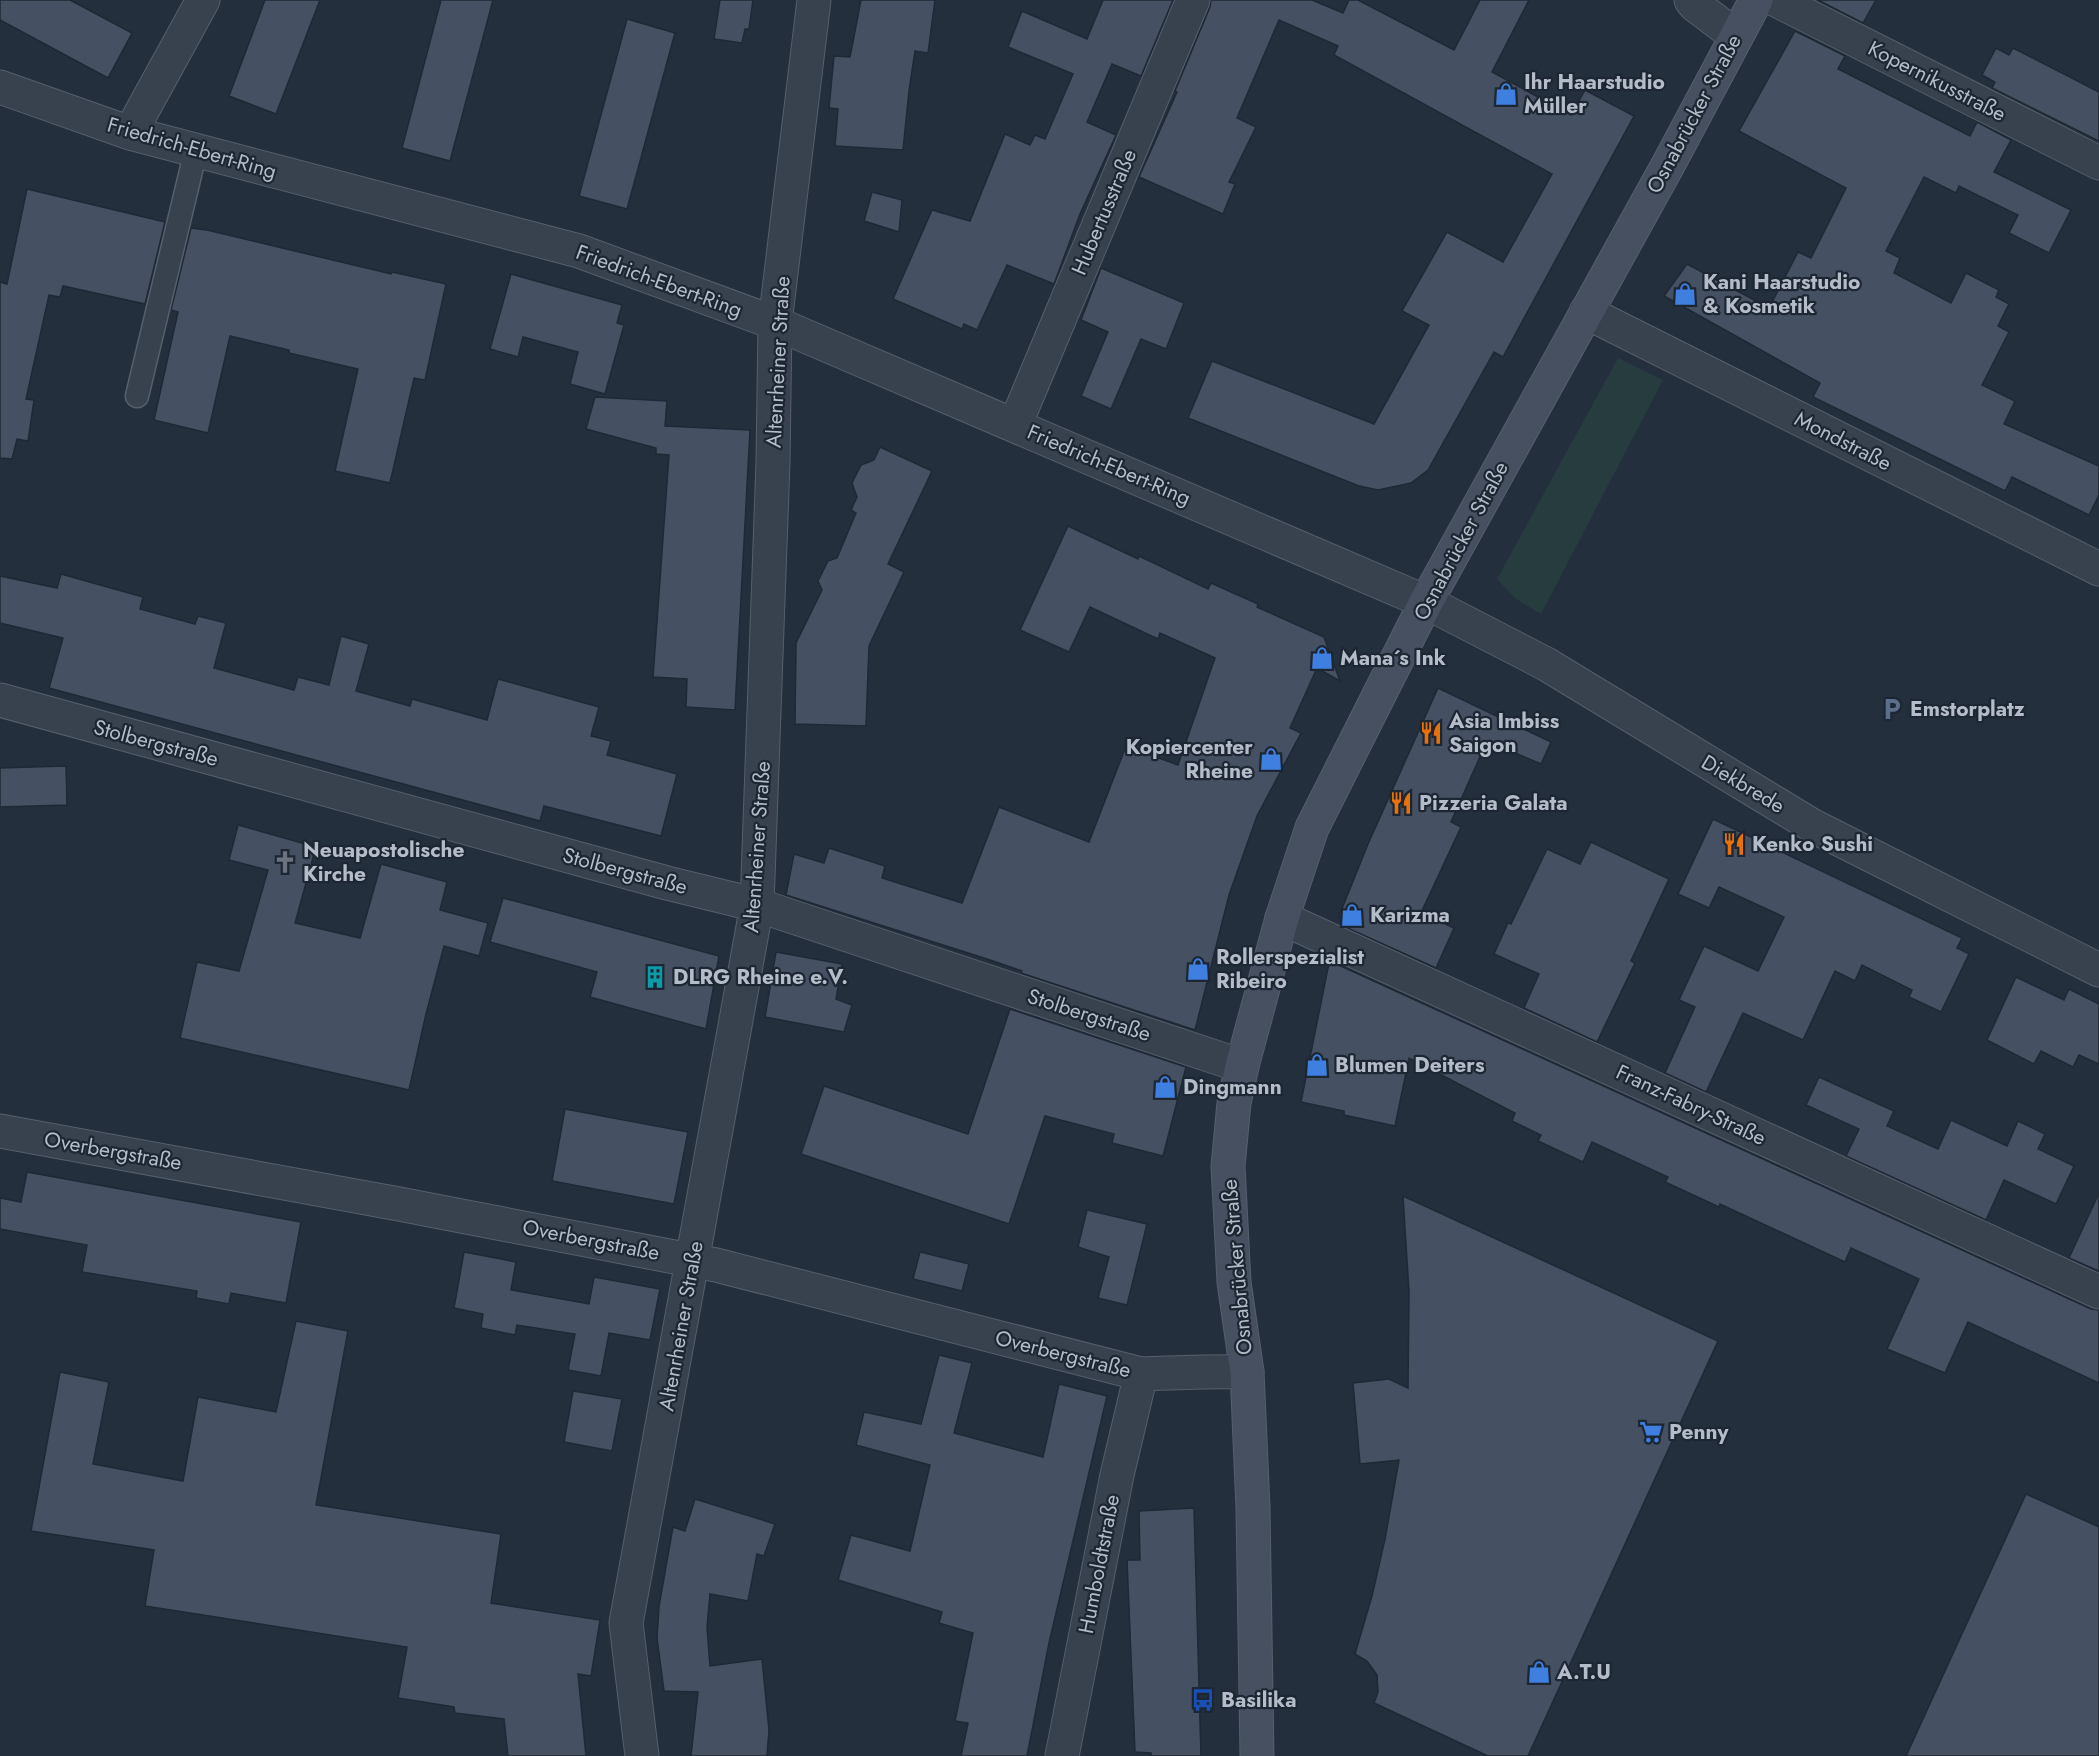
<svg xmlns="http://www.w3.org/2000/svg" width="2099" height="1756" font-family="Jost,sans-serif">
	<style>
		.green { fill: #263c3f }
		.building { fill: #455162; stroke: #1f2835; stroke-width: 1.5 }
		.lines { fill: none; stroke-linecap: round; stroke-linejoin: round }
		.service-casing { stroke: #565f6c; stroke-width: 25 }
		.minor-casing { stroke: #565f6c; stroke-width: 35 }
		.secondary-casing { stroke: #565f6c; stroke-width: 35 }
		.service { stroke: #38414e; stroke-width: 22 }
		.minor { stroke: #38414e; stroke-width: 33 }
		.secondary { stroke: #465061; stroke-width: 33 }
		.labels { text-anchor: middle; stroke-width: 4.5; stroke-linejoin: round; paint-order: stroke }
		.street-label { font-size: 21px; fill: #b4bcc9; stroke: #1d2633 }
		.poi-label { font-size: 21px; font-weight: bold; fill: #b4bcc9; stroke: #1d2633; text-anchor: start }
	</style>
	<rect width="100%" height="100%" fill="#242f3e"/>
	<polygon class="green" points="1618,358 1663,380 1541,614 1516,599 1497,579"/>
	<g class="building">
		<polygon points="0,0 70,0 132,33 108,78 0,20"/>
		<polygon points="265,0 320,0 276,114 229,96"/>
		<polygon points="441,0 493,0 450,161 402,148"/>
		<polygon points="720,0 753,0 749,29 745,29 742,43 714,39"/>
		<polygon points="861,0 935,0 928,53 915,51 909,91 903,150 835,146 838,109 829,108 834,56 850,57"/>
		<polygon points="1103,0 1173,0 1141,76 1112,64 1087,122 1116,135 1080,214 1054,284 1007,265 977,330 964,324 962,329 893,299 932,210 970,221 1005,134 1030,145 1035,135 1045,139 1073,74 1008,47 1022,11 1087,39"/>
		<polygon points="1211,0 1312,0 1343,13 1349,0 1358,0 1454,50 1480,0 1529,0 1492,72 1571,115 1585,90 1634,116 1503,357 1494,352 1428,470 1411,483 1378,490 1359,486 1188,418 1212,361 1374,424 1429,325 1402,311 1447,232 1503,262 1552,174 1334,55 1338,46 1279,20 1237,118 1256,127 1229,182 1235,184 1223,214 1139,177 1177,92 1175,91 1210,7"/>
		<polygon points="1818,0 1876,0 1863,23"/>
		<polygon points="627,19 675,33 627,209 579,196"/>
		<polygon points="1795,31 1845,56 1838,69 1970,136 1977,122 2011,140 1994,172 2071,210 2049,253 2009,233 2018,215 1959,186 1956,193 1924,177 1886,251 1900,258 1894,273 1951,303 1966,273 1999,290 1996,297 2009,304 1998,326 2009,332 1982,385 2015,401 2004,424 2099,466 2099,495 2089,515 2012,477 2005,491 1813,397 1820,383 1664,296 1687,264 1769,308 1798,252 1811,258 1846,188 1739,131"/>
		<polygon points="1996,48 2009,55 2013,48 2099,92 2099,141 1992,88 1995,82 1982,75"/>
		<polygon points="27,189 165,222 145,304 63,286 60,297 49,295 26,399 34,400 28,441 17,439 12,459 0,458 0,282 7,284"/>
		<polygon points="872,192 902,200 899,232 864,221"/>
		<polygon points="191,228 207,230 391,274 392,272 446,284 425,380 414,378 390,483 335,471 358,369 289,353 289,350 230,336 208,433 154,420 178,312 171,310"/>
		<polygon points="1101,268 1184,303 1166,349 1141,339 1111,409 1081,396 1108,332 1081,320"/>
		<polygon points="511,274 622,305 617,323 624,325 605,394 570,384 578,352 523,337 518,357 490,349"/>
		<polygon points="595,397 667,401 665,426 750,430 735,710 686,707 687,679 653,677 669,455 656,454 656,448 586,429"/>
		<polygon points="880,447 932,471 888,564 904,572 869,646 866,726 795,724 796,643 822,590 818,581 828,561 837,558 856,513 851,510 857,497 852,483 861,465 874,460"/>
		<polygon points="1068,526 1138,559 1139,556 1208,589 1211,583 1258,604 1257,607 1324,637 1340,681 1317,668 1290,728 1301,733 1257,816 1229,895 1195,1030 1021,973 1022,971 987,959 786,895 794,854 824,863 829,848 885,866 882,878 962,903 999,807 1089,842 1126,746 1178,765 1215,658 1160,633 1158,639 1090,607 1069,652 1020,630"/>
		<polygon points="61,574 143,597 140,609 195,624 198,616 226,623 214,668 294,690 298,677 329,685 341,636 369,644 356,691 410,706 412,699 487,720 498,679 599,707 591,736 611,741 607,755 677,774 661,836 544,806 540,821 49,688 63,638 0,623 0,576 57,588"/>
		<polygon points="1438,688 1551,742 1541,764 1487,741 1451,822 1461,827 1421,913 1454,928 1436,968 1343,926 1347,920 1339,916 1368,844"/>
		<polygon points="66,766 67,805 0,807 0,768"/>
		<polygon points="1713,819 1962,938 1957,948 1969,954 1941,1012 1909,997 1912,990 1862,965 1855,981 1835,971 1803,1040 1743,1013 1706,1092 1665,1073 1695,1007 1679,1000 1704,946 1758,971 1784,917 1719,887 1709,908 1678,894"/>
		<polygon points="238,825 316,847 295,923 360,938 381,864 447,882 440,910 488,923 479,956 444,946 426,1014 409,1090 180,1038 197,962 239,971 268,870 229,860"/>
		<polygon points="1591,842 1669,879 1631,961 1635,963 1597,1042 1524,1008 1539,974 1494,954 1508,923 1511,924 1547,849 1580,864"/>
		<polygon points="503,898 719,956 706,1029 590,997 597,972 490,942"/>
		<polygon points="776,952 842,964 836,999 852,1005 844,1032 765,1017"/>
		<polygon points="1332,962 2091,1309 2099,1310 2099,1383 1968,1322 1945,1373 1887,1349 1919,1279 1851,1248 1845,1262 1720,1204 1719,1207 1665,1182 1668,1177 1592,1142 1583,1162 1538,1141 1541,1135 1512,1121 1515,1113 1409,1058 1395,1126 1344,1115 1344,1111 1301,1102 1329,963"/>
		<polygon points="2016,977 2064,1000 2069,989 2099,1004 2099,1064 2079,1055 2073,1067 2041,1051 2034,1064 1987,1040"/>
		<polygon points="1010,1009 1186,1067 1163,1156 1112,1143 1114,1134 1045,1116 1009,1224 801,1154 824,1086 968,1134"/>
		<polygon points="1819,1077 1894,1111 1887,1126 1938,1149 1951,1120 2007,1146 2018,1121 2045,1134 2038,1149 2074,1166 2056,1204 2004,1180 1986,1220 1846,1156 1859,1129 1806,1105"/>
		<polygon points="565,1109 688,1132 674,1204 552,1181"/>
		<polygon points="27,1172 301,1222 286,1303 231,1293 229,1304 196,1298 197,1291 82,1272 87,1245 0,1229 0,1198 21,1202"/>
		<polygon points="2099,1193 2099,1271 2069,1258"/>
		<polygon points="1403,1196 1718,1341 1528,1756 1488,1756 1374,1703 1378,1692 1377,1675 1367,1661 1355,1654 1372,1596 1385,1539 1399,1460 1360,1464 1353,1383 1389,1379 1408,1388 1409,1292"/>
		<polygon points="1087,1210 1147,1224 1127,1305 1098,1298 1109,1257 1078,1247"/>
		<polygon points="464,1252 516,1262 511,1290 589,1304 594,1277 660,1289 650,1340 609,1333 601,1376 568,1370 575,1334 517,1325 515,1335 481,1328 483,1314 454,1308"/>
		<polygon points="920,1252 969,1264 962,1291 913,1279"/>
		<polygon points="296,1321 348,1331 316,1505 501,1534 491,1603 600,1620 591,1676 578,1674 586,1756 508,1756 504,1719 455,1713 454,1707 398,1698 407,1647 145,1606 154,1550 31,1531 60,1372 109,1382 93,1464 183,1481 198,1397 276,1412"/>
		<polygon points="939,1355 972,1363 954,1433 1043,1457 1059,1384 1107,1396 1049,1643 1027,1756 961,1756 968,1723 955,1721 973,1633 939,1623 942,1612 838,1580 851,1535 910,1551 930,1465 856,1445 864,1412 921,1424"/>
		<polygon points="573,1391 622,1399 612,1451 564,1442"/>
		<polygon points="2026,1494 2099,1527 2099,1756 1906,1756"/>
		<polygon points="695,1499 775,1524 764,1556 757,1554 748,1601 710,1594 707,1627 710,1666 762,1659 769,1730 767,1756 691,1756 698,1692 664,1691 657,1638 659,1606 673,1527 685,1531"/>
		<polygon points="1194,1508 1201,1756 1151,1756 1151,1753 1135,1752 1127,1560 1140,1560 1139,1511"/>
	</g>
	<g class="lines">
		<g class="service-casing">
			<polyline id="service" points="137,396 196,150"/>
		</g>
		<g class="minor-casing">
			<g id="minor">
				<polyline points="1691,0 1695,5 1736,36"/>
				<polyline points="1776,0 2099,163"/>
				<polyline points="0,87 130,133 579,251 775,323 1426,602 1546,664 1813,826 2099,970"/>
				<polyline points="130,133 203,0"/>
				<polyline points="1586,312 2099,569"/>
				<polyline points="1015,425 1193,0"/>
				<polyline points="0,700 667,883 757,905 1242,1066"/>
				<polyline points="1282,918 2099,1292"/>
				<path d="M0,1131l399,73 317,61 425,109c36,-1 70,-3 106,-2"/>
				<polyline points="642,1756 626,1623 757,905 773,462 775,323 814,0"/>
				<polyline points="1062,1756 1117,1475 1141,1374"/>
			</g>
		</g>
		<g class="secondary-casing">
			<polyline id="secondary" points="1257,1756 1253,1508 1247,1372 1234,1282 1228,1166 1234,1103 1242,1066 1282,918 1312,828 1426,602 1668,165 1756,0"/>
		</g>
		<use href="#service" class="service"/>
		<use href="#minor" class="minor"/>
		<use href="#secondary" class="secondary"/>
	</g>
	<defs>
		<g id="shop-bare" transform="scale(1.8)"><path d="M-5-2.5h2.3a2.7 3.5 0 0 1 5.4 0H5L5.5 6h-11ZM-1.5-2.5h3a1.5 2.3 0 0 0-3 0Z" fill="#3f7fe0" stroke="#1d2633" stroke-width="2.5" paint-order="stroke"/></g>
		<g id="parking-bare" transform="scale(1.8)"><path d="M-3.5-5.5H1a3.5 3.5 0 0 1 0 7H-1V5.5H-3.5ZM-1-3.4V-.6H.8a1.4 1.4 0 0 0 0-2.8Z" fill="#5c6f8a" stroke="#1d2633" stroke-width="2.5" paint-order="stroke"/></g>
		<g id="restaurant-bare" transform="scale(1.8)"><path d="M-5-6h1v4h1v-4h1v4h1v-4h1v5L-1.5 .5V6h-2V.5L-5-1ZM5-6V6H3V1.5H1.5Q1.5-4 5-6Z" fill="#e8710a" stroke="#1d2633" stroke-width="2.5" paint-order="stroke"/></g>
		<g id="church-bare" transform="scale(1.8)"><path d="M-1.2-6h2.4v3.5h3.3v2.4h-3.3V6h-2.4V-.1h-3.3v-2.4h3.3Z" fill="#6b7280" stroke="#1d2633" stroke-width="2.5" paint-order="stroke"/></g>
		<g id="building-bare" transform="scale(1.8)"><path d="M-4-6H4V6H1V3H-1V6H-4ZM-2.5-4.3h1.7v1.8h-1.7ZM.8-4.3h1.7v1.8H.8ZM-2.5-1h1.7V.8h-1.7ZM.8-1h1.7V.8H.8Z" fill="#0f9aa8" stroke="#1d2633" stroke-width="2.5" paint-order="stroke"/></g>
		<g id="supermarket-bare" transform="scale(1.8)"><path d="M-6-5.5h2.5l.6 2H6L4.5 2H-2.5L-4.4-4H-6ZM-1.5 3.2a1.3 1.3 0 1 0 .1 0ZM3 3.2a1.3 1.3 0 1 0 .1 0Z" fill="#3f7fe0" stroke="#1d2633" stroke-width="2.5" paint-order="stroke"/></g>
		<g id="bus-bare" transform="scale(1.8)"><path d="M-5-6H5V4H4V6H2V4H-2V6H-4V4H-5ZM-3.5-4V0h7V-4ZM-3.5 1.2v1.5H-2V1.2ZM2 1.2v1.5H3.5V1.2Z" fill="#1a4fb4" stroke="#1d2633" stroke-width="2.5" paint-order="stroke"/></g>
	</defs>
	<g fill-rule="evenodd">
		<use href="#shop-bare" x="1506" y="94"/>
		<use href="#shop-bare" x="1685" y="294"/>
		<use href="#shop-bare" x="1322" y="658"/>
		<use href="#parking-bare" x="1892" y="709"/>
		<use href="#restaurant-bare" x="1431" y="733"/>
		<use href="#shop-bare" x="1271" y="759"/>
		<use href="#restaurant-bare" x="1401" y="803"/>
		<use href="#restaurant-bare" x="1734" y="844"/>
		<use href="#church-bare" x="285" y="862"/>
		<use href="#shop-bare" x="1352" y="915"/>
		<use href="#shop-bare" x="1198" y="969"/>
		<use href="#building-bare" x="655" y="977"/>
		<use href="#shop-bare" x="1317" y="1065"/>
		<use href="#shop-bare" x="1165" y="1087"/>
		<use href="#supermarket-bare" x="1651" y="1432"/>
		<use href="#shop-bare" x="1539" y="1672"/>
		<use href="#bus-bare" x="1203" y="1700"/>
	</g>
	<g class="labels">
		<g class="street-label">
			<text transform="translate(1937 81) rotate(27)" y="7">Kopernikusstraße</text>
			<text transform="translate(1694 114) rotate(-62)" y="7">Osnabrücker Straße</text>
			<text transform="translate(192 148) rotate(16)" y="7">Friedrich-Ebert-Ring</text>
			<text transform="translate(1104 212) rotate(-67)" y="7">Hubertusstraße</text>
			<text transform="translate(659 281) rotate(20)" y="7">Friedrich-Ebert-Ring</text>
			<text transform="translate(778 362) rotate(-87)" y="7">Altenrheiner Straße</text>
			<text transform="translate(1843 441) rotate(27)" y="7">Mondstraße</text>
			<text transform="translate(1109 465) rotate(23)" y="7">Friedrich-Ebert-Ring</text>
			<text transform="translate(1461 541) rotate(-62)" y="7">Osnabrücker Straße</text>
			<text transform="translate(156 743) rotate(15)" y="7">Stolbergstraße</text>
			<text transform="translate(1743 784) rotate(31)" y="7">Diekbrede</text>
			<text transform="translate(757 847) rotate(-86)" y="7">Altenrheiner Straße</text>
			<text transform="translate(625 871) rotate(15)" y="7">Stolbergstraße</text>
			<text transform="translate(1089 1015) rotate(18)" y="7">Stolbergstraße</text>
			<text transform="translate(1691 1105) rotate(25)" y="7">Franz-Fabry-Straße</text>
			<text transform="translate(113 1151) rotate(10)" y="7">Overbergstraße</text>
			<text transform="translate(591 1240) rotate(11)" y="7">Overbergstraße</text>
			<text transform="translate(1237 1267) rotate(-95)" y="7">Osnabrücker Straße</text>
			<text transform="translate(681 1326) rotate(-80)" y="7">Altenrheiner Straße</text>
			<text transform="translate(1063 1354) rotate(14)" y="7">Overbergstraße</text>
			<text transform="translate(1099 1564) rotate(-79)" y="7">Humboldtstraße</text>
		</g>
		<g class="poi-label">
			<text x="1524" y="89">Ihr Haarstudio<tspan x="1524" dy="24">Müller</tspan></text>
			<text x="1703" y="289">Kani Haarstudio<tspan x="1703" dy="24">&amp; Kosmetik</tspan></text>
			<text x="1340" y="665">Mana´s Ink</text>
			<text x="1910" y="716">Emstorplatz</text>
			<text x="1449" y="728">Asia Imbiss<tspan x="1449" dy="24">Saigon</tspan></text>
			<text x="1253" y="754" text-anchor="end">Kopiercenter<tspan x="1253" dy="24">Rheine</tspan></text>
			<text x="1419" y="810">Pizzeria Galata</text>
			<text x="1752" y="851">Kenko Sushi</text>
			<text x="303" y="857">Neuapostolische<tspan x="303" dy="24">Kirche</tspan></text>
			<text x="1370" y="922">Karizma</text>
			<text x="1216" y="964">Rollerspezialist<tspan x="1216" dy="24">Ribeiro</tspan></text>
			<text x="673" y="984">DLRG Rheine e.V.</text>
			<text x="1335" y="1072">Blumen Deiters</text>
			<text x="1183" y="1094">Dingmann</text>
			<text x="1669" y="1439">Penny</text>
			<text x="1557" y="1679">A.T.U</text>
			<text x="1221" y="1707">Basilika</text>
		</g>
	</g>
</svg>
